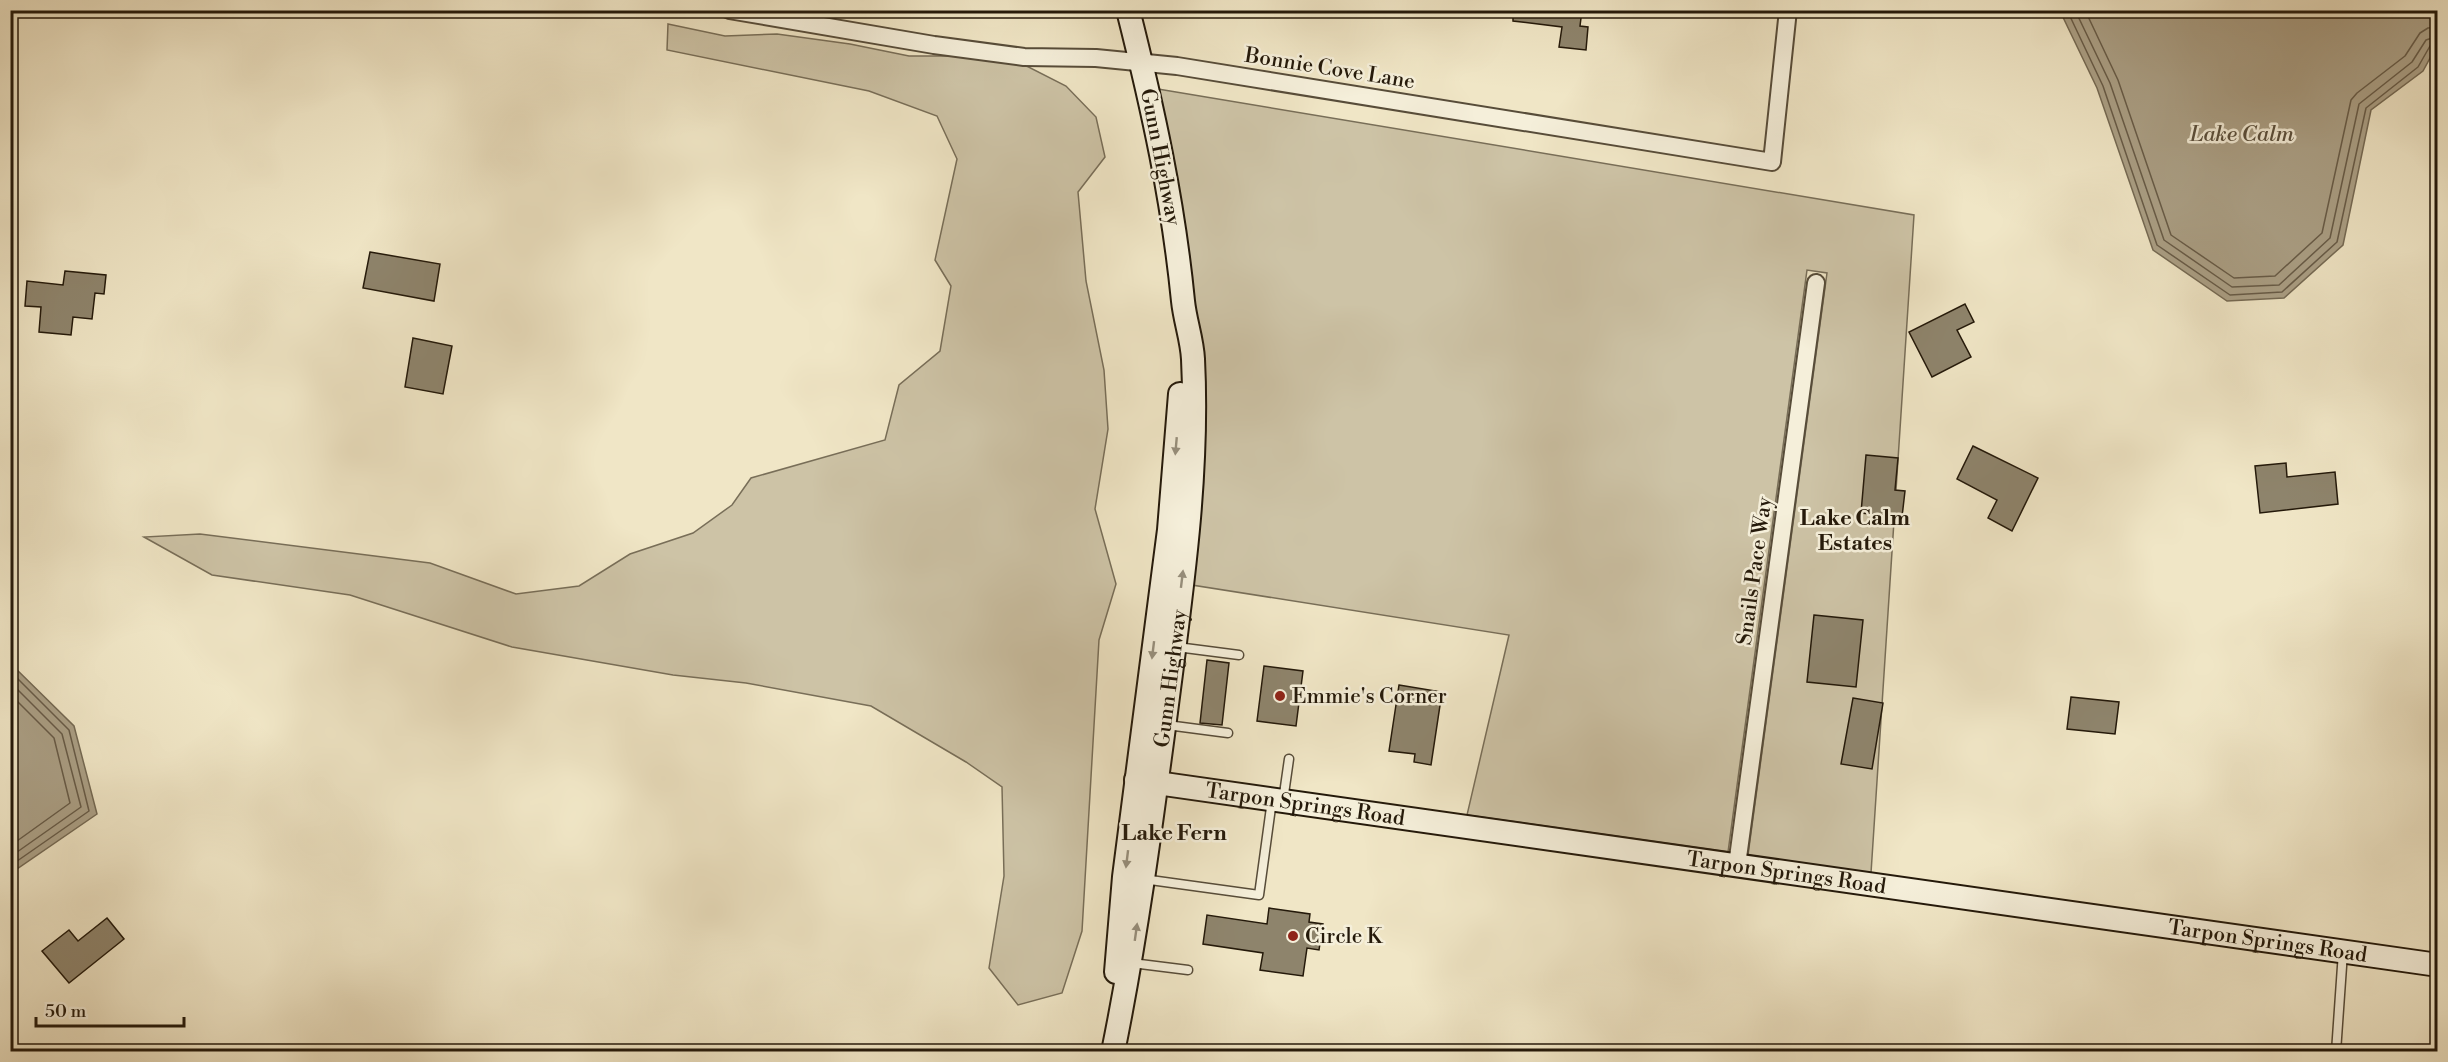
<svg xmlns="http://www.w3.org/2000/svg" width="2448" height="1062" font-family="'Libre Bodoni',serif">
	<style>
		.green { fill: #cdc3a6; stroke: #786e58; stroke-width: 1.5 }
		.water { fill: #aba086; stroke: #756a54; stroke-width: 1.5 }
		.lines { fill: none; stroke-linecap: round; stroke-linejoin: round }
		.shore { stroke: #685c48; stroke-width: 1.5 }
		.building { fill: #8e846c; stroke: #24190a; stroke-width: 1.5 }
		.lane-casing { stroke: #574c39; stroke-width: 11 }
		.street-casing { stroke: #574c39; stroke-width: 20 }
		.secondary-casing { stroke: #24190a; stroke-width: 26 }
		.lane { stroke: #f5efda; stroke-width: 8 }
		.street { stroke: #f5efda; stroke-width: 16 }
		.secondary { stroke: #f5efda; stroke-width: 22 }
		.oneway { fill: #978f7c }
		.poi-dot { fill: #8f2418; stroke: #f5efda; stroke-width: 2 }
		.labels { text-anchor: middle; stroke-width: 5; stroke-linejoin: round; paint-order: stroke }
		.street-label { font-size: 21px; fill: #24190a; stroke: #f5efda }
		.poi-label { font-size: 21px; fill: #24190a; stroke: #f5efda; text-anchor: start }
		.water-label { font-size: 22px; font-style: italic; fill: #5a4f3c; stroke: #f5efda }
		.neighbourhood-label { font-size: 22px; font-weight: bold; fill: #24190a; stroke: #f5efda }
	</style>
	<rect width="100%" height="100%" fill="#f0e6c6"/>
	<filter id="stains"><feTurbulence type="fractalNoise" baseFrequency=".00333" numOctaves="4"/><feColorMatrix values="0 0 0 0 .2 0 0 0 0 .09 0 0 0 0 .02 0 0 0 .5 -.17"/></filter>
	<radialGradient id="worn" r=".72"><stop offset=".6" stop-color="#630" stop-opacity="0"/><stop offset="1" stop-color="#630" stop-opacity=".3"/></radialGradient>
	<g class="green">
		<polygon points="668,24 725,36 777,34 850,44 909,56 958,56 1001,53 1066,86 1096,117 1105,157 1078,192 1086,281 1104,370 1108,429 1095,509 1116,584 1099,640 1082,931 1062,993 1018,1005 989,968 1004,876 1002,787 966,762 871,706 746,683 673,675 512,647 350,595 212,575 144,537 200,534 430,563 516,594 579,586 630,554 693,533 732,505 751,478 885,440 899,385 940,351 951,286 935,260 957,159 937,116 869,91 667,50"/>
		<polygon points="1158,89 1914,215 1871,873 1748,855 1827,273 1807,270 1728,852 1467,815 1509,635 1192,585 1194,293 1184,217"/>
	</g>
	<g class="water">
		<polygon points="2060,11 2437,11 2437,45 2423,71 2371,110 2343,245 2284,298 2227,301 2153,250 2097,88"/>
		<polygon points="10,663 74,726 97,814 11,873"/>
	</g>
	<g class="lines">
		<g class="shore">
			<polyline points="2067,10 2103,86 2157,245 2230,295 2282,292 2337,242 2366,108 2418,67 2430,46 2438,44"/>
			<polyline points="2075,10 2110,83 2164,240 2232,287 2279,285 2330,238 2359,104 2412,62 2426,40 2438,36"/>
			<polyline points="2085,10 2118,80 2171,235 2234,278 2275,276 2322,233 2351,100 2357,93 2405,56 2420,33 2428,28 2438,27"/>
			<polyline points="10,671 69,730 89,811 10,866"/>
			<polyline points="10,682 62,734 81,807 10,857"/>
			<polyline points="10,694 54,738 70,803 10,846"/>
		</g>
	</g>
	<g class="building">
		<polygon points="1513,10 1582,10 1580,26 1588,27 1586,50 1559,47 1562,27 1513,21"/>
		<polygon points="370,252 440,264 434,301 363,288"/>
		<polygon points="65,271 106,275 104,294 95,293 92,319 73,317 71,335 39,332 41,307 25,306 27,281 63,285"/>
		<polygon points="1965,304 1974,322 1957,330 1971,357 1932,377 1909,332"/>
		<polygon points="413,338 452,346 443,394 405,387"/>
		<polygon points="1973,446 2038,478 2012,531 1988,518 1997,500 1957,479"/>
		<polygon points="1866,455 1898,458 1895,490 1905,491 1902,517 1861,513"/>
		<polygon points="2286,463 2287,477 2335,472 2338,504 2260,513 2255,466"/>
		<polygon points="1814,615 1863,620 1856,687 1807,682"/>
		<polygon points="1207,660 1229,663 1222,725 1200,723"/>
		<polygon points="1264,666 1303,671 1296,726 1257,721"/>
		<polygon points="1399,685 1442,692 1431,765 1414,762 1415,754 1389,751"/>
		<polygon points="2071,697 2119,702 2115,734 2067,729"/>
		<polygon points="1853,698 1883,703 1872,769 1841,764"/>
		<polygon points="1269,908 1310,914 1309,922 1323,924 1319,950 1307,948 1303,976 1260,970 1263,953 1203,944 1207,915 1267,924"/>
		<polygon points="107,918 124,939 69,983 42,951 69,930 78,941"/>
	</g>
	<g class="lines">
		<g class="lane-casing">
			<g id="lane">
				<polyline points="1177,647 1239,655"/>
				<polyline points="1167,725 1228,733"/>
				<polyline points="1283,801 1289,759"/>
				<polyline points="1143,879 1259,895 1272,800"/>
				<polyline points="1132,963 1188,970"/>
				<polyline points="2336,1052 2343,952"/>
			</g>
		</g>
		<g class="street-casing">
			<g id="street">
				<polyline points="729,10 934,45 1024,57 1096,58 1177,66 1772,162 1788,10"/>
				<polyline points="1737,865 1816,283"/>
			</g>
		</g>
		<g class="secondary-casing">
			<g id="secondary">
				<path id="s1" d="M1136,780l1302,185"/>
				<polyline points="1116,972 1124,877 1169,530 1180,394"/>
				<path id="s2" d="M1113,1052c23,-113 38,-227 53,-340 15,-117 33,-235 27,-353 -1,-20 -8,-38 -10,-58 -10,-101 -30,-192 -55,-291"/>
			</g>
		</g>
		<use href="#lane" class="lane"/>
		<use href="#street" class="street"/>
		<use href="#secondary" class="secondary"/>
	</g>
	<defs><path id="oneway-solid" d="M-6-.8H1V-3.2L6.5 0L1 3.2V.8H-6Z" transform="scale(1.5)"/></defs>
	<g class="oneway">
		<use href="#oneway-solid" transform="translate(1176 446) rotate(95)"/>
		<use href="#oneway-solid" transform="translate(1182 579) rotate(-83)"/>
		<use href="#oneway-solid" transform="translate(1153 650) rotate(97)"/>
		<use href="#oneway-solid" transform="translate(1127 859) rotate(97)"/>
		<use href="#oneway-solid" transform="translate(1136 932) rotate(-82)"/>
	</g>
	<g class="poi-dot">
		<circle cx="1280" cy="696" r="6"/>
		<circle cx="1293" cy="936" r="6"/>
	</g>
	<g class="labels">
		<g class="street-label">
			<text transform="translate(1330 68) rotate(9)" y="7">Bonnie Cove Lane</text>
			<text transform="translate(1161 157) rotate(79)" y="7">Gunn Highway</text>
			<text transform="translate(1754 571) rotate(-82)" y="7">Snails Pace Way</text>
			<text dy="7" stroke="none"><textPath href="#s2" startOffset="378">Gunn Highway</textPath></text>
			<text dy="7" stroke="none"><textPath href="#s1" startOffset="171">Tarpon Springs Road</textPath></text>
			<text dy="7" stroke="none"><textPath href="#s1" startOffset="657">Tarpon Springs Road</textPath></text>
			<text dy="7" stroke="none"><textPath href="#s1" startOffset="1143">Tarpon Springs Road</textPath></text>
		</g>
		<g class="poi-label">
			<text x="1292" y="703">Emmie's Corner</text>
			<text x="1305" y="943">Circle K</text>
		</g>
		<g class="water-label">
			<text x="2242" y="141">Lake Calm</text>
		</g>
		<g class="neighbourhood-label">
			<text x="1855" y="525">Lake Calm<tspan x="1855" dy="25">Estates</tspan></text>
			<text x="1174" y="840">Lake Fern</text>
		</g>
	</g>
	<rect width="2448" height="1062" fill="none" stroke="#f0e6c6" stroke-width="36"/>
	<rect x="12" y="12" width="2424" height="1038" fill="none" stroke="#24190a" stroke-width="3"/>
	<rect x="18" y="18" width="2412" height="1026" fill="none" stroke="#24190a" stroke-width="1.5"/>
	<path d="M36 1017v9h148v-9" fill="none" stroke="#24190a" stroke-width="3"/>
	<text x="45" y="1017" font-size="18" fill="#24190a" stroke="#f5efda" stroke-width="4.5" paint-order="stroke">50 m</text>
	<rect width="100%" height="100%" filter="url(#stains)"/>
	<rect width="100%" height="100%" fill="url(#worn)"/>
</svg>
